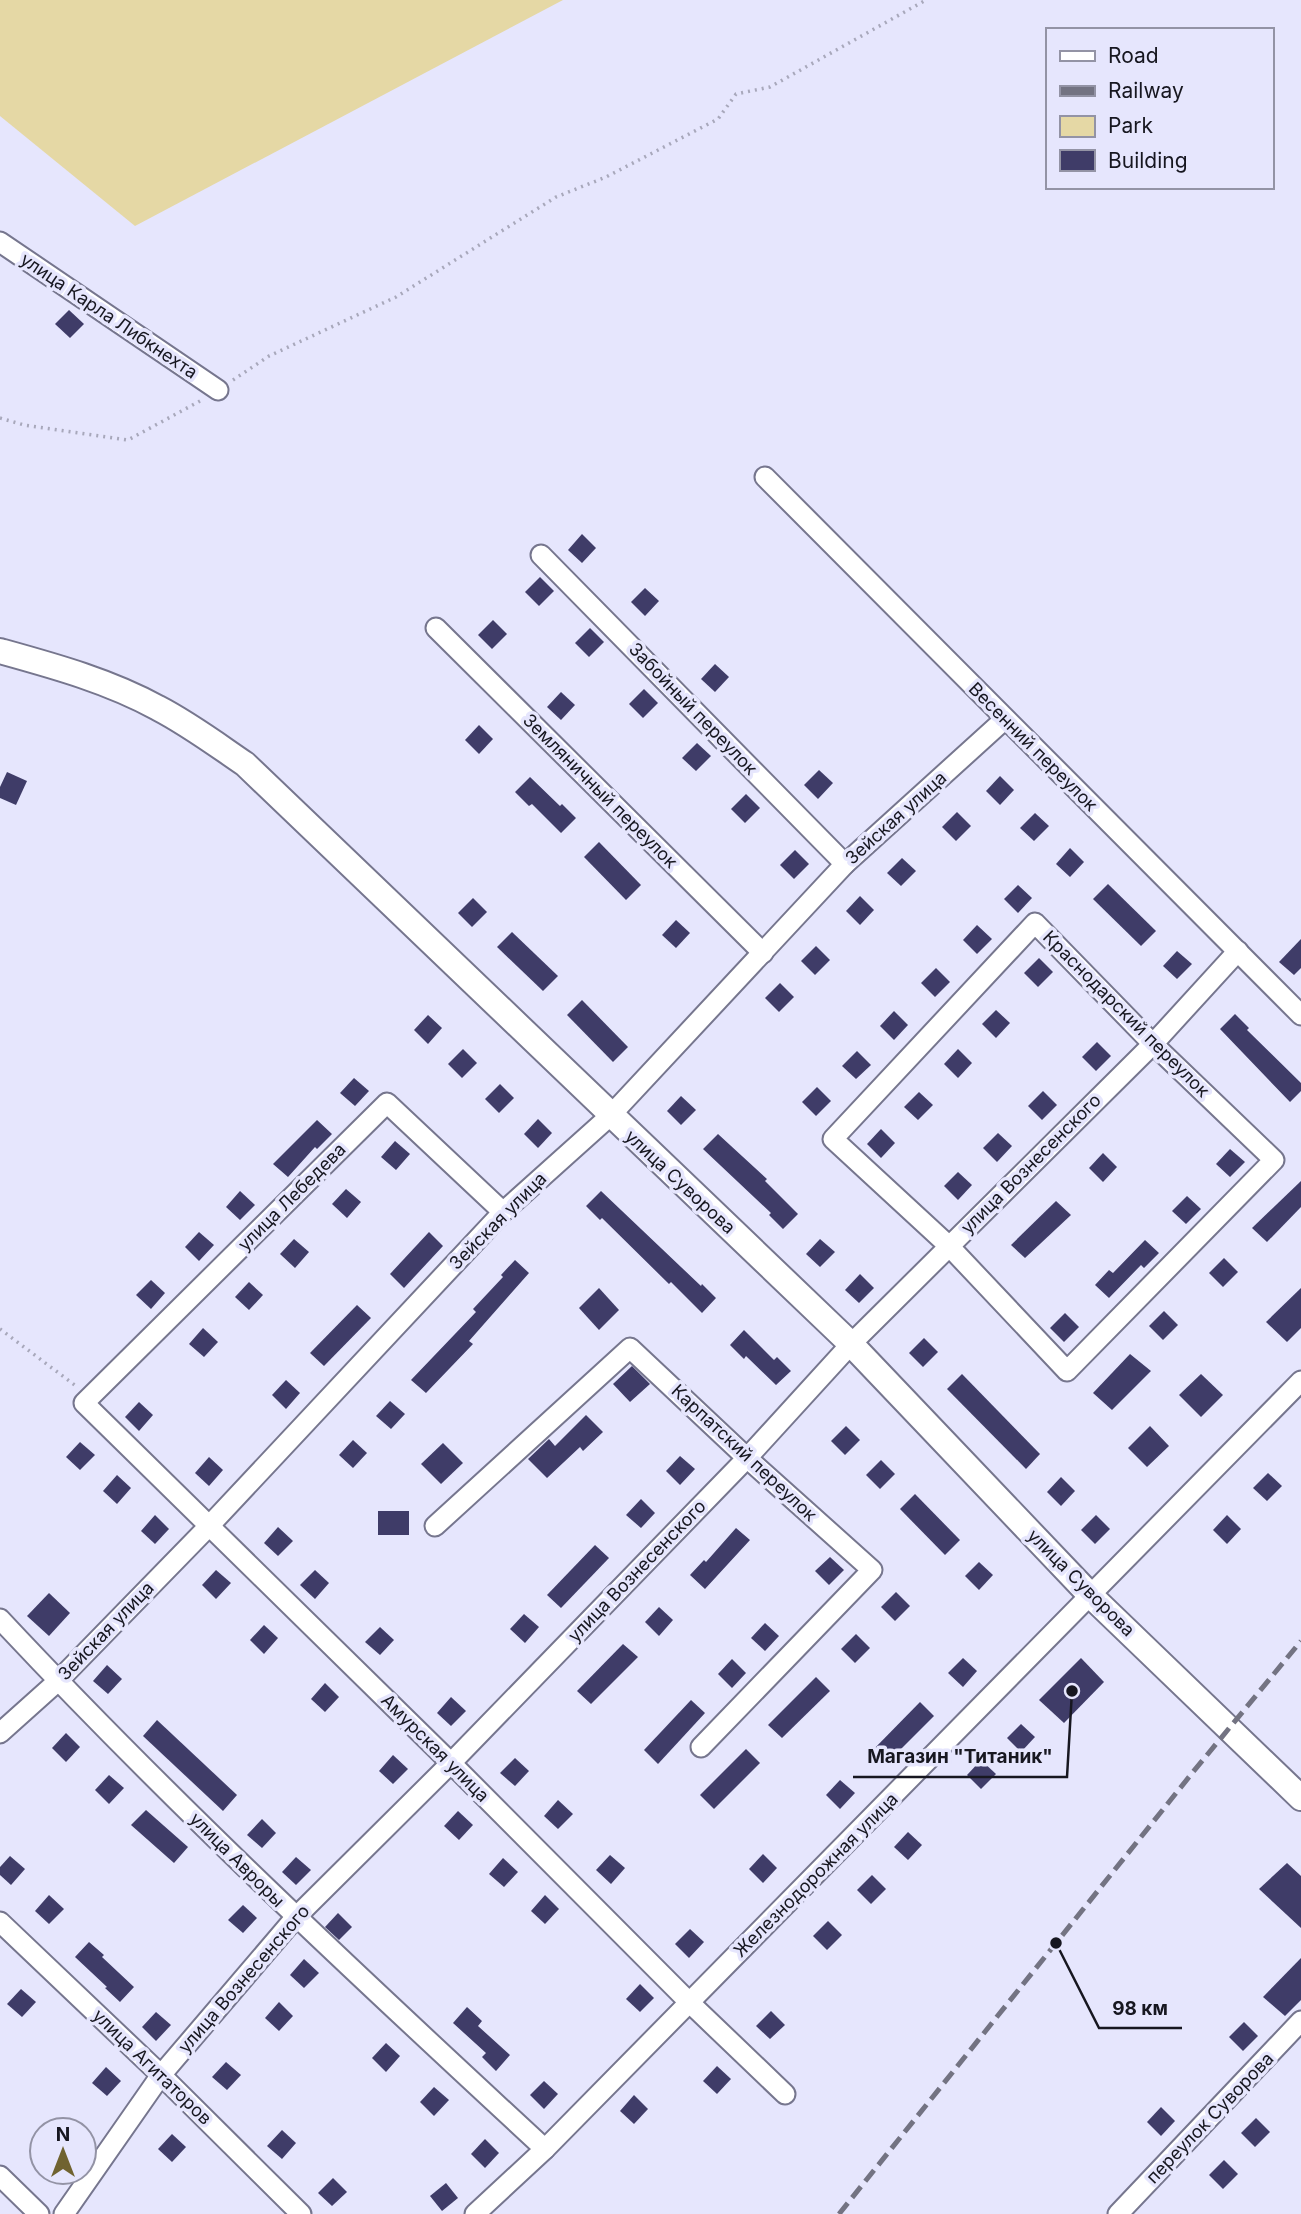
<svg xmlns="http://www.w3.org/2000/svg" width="1301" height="2214" font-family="Inter,sans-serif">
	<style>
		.green { fill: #e5d8a5 }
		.building { fill: #3f3c68 }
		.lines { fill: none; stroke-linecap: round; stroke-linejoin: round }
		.minor-casing { stroke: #76768e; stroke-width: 23 }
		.major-casing { stroke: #76768e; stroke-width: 28 }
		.path { stroke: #a8a8bb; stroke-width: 3.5; stroke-dasharray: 2 5; stroke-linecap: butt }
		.minor { stroke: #fff; stroke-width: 19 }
		.major { stroke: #fff; stroke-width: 24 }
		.rail { stroke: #737382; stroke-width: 5; stroke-dasharray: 14 7; stroke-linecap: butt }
		.labels { text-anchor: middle; stroke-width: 7; stroke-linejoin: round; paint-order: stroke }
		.street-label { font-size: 18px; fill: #171720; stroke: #e6e6fd }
		.leader { fill: none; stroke: #171720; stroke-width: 2.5 }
		.callout-dot { fill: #171720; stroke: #e6e6fd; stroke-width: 2.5 }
		.callout-label { font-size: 19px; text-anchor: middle; font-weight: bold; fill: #171720; stroke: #e6e6fd; stroke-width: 7; stroke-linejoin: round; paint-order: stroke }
	</style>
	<rect width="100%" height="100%" fill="#e6e6fd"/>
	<polygon class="green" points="0,0 563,0 135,226 0,116"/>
	<g class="building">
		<polygon points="69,310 84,324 70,338 55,324"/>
		<polygon points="582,534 596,548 582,563 568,550"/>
		<polygon points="540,577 554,591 539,606 525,592"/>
		<polygon points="645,588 659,601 645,616 631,602"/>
		<polygon points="493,620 507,634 492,649 478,635"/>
		<polygon points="590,628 604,642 589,657 575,643"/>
		<polygon points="715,664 729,677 715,692 701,679"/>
		<polygon points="644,689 658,703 643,718 629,704"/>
		<polygon points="561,692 575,705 561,720 547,707"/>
		<polygon points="479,725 493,739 479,754 465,740"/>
		<polygon points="697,743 711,756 696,771 682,758"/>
		<polygon points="819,770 833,783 818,799 804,785"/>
		<polygon points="7,772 27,781 16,805 0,798 0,787"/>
		<polygon points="1000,776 1014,790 1000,805 986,791"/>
		<polygon points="530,777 560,806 562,804 576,818 561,833 532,804 529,806 515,792"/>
		<polygon points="746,794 760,808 745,823 731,809"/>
		<polygon points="957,812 971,826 956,841 942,827"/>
		<polygon points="1035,813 1049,826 1034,841 1020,828"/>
		<polygon points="599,842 641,885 626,900 584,857"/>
		<polygon points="1070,848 1084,862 1070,877 1056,864"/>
		<polygon points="795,850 809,864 794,879 780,865"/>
		<polygon points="902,858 916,871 901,886 887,873"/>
		<polygon points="1108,884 1156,931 1141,946 1093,899"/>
		<polygon points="1018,885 1032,898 1018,913 1004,899"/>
		<polygon points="860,896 874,910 860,925 846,911"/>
		<polygon points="473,898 487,912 472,927 458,913"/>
		<polygon points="676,920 690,933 676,948 662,935"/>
		<polygon points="977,925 992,939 977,954 963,940"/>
		<polygon points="512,932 558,976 543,991 497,947"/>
		<polygon points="1301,939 1301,968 1294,975 1279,962"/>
		<polygon points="816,946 830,960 815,975 801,961"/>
		<polygon points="1177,951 1192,964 1177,979 1163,966"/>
		<polygon points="1039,958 1053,972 1038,987 1024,973"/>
		<polygon points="936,968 950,982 935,997 921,983"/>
		<polygon points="780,983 794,997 779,1012 765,998"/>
		<polygon points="582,1000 628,1047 613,1062 567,1015"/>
		<polygon points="996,1010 1010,1023 996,1038 982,1024"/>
		<polygon points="894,1011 908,1025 894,1040 880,1026"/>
		<polygon points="1235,1014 1249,1028 1247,1030 1301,1083 1301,1091 1290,1102 1220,1029"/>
		<polygon points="428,1015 442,1028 428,1044 414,1030"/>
		<polygon points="1097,1042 1111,1056 1096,1071 1082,1057"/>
		<polygon points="463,1049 477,1063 462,1078 448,1064"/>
		<polygon points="958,1049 972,1063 958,1078 944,1064"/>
		<polygon points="857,1051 871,1065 856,1079 842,1066"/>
		<polygon points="354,1078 369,1091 355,1106 340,1093"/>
		<polygon points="500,1084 514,1098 499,1113 485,1099"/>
		<polygon points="817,1087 831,1101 816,1116 802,1102"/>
		<polygon points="1043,1091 1057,1105 1042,1120 1028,1106"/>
		<polygon points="919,1092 933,1105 918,1120 904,1107"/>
		<polygon points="681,1096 696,1110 681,1125 667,1111"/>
		<polygon points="538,1119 552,1133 538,1148 524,1134"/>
		<polygon points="317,1120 332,1134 317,1149 315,1147 288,1177 273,1164"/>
		<polygon points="881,1129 895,1143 881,1158 867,1144"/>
		<polygon points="998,1133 1012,1146 997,1162 983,1148"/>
		<polygon points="718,1134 767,1179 765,1181 798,1214 783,1229 769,1215 771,1213 703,1149"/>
		<polygon points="395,1141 410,1154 396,1170 381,1157"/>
		<polygon points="1230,1149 1245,1162 1230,1177 1216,1164"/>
		<polygon points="1103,1153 1117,1167 1103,1182 1089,1168"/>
		<polygon points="958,1172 972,1185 958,1200 944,1186"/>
		<polygon points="1301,1181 1301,1207 1267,1242 1252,1228"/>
		<polygon points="346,1189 361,1202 347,1218 332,1204"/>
		<polygon points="240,1191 255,1205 240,1220 226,1207"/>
		<polygon points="601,1191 701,1286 702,1284 716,1298 702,1313 671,1282 669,1284 602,1218 600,1220 586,1206"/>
		<polygon points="1187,1196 1201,1209 1186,1224 1172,1211"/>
		<polygon points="1056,1201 1071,1215 1025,1258 1011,1245"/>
		<polygon points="199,1232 214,1245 199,1261 185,1247"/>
		<polygon points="429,1232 443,1246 404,1288 390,1274"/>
		<polygon points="294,1239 309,1252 295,1268 280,1254"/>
		<polygon points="820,1239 835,1252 820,1267 806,1254"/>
		<polygon points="1145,1240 1159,1253 1144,1268 1141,1265 1109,1298 1095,1285 1109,1270 1113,1273"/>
		<polygon points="1224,1258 1238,1272 1223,1287 1209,1273"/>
		<polygon points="515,1260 529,1273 469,1341 473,1344 426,1393 411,1380 476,1312 473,1309 503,1277 501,1275"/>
		<polygon points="860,1274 874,1288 859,1303 845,1290"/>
		<polygon points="151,1280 165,1293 151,1309 136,1295"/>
		<polygon points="249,1282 263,1295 249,1310 235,1297"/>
		<polygon points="599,1288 619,1310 599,1330 579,1308"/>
		<polygon points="1301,1288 1301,1328 1287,1342 1266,1322"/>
		<polygon points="357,1305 371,1318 324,1366 310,1353"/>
		<polygon points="1164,1311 1178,1325 1163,1340 1149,1326"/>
		<polygon points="1065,1313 1079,1327 1064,1342 1050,1328"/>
		<polygon points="203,1328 218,1342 204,1357 189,1344"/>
		<polygon points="744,1330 774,1360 777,1357 791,1371 776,1385 746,1356 744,1359 730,1345"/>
		<polygon points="924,1338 938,1352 923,1367 909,1353"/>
		<polygon points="1130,1354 1151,1371 1112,1410 1093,1393"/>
		<polygon points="632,1366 650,1384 630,1402 613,1384"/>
		<polygon points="962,1374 1040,1454 1026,1469 947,1389"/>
		<polygon points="1201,1374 1223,1395 1201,1417 1179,1395"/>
		<polygon points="286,1380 300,1393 286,1409 272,1395"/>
		<polygon points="390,1401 405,1414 391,1429 376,1416"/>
		<polygon points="139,1402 153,1415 139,1431 125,1417"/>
		<polygon points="586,1415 603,1432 583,1451 580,1447 547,1478 528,1459 549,1439 555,1446"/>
		<polygon points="846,1426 860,1440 845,1455 831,1441"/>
		<polygon points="1150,1426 1169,1446 1147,1467 1128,1448"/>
		<polygon points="353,1440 367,1453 353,1468 339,1455"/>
		<polygon points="80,1442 95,1455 80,1470 66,1457"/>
		<polygon points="443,1443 463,1463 441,1484 421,1464"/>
		<polygon points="680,1456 695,1469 680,1485 666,1471"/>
		<polygon points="209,1457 223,1470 209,1486 195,1473"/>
		<polygon points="881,1460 895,1474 880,1489 866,1475"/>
		<polygon points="1268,1473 1282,1486 1267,1501 1253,1488"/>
		<polygon points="117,1475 131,1488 117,1504 103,1491"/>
		<polygon points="1061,1477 1075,1491 1061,1506 1047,1492"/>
		<polygon points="915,1494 960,1540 945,1555 900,1509"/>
		<polygon points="641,1499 655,1513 641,1528 626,1515"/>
		<rect x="378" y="1511" width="31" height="24"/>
		<polygon points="155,1515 169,1529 155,1544 141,1531"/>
		<polygon points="1096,1515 1110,1529 1095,1544 1081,1530"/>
		<polygon points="1227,1515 1241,1529 1227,1544 1213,1530"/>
		<polygon points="278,1527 293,1541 278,1556 264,1543"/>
		<polygon points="736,1528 750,1540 705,1589 690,1575 704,1560 706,1562"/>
		<polygon points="595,1545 609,1558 561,1608 547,1595"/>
		<polygon points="830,1557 844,1570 829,1585 815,1571"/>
		<polygon points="979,1562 993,1575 979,1590 965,1576"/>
		<polygon points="216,1570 231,1583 216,1599 202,1585"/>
		<polygon points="315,1570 329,1583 315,1599 300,1585"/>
		<polygon points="896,1592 910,1606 895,1621 881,1607"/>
		<polygon points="49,1593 70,1613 49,1636 27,1616"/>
		<polygon points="659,1607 673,1620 659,1636 645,1622"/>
		<polygon points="524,1614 539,1627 525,1643 510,1629"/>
		<polygon points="765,1623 779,1636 765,1651 751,1638"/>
		<polygon points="264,1625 278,1638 264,1654 250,1640"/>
		<polygon points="380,1627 394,1640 380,1655 365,1642"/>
		<polygon points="856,1634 870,1648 855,1663 841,1649"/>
		<polygon points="623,1644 638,1657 591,1704 577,1691"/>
		<polygon points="963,1658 977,1671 963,1687 948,1673"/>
		<polygon points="1081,1658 1104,1682 1064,1723 1039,1700"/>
		<polygon points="732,1659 746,1673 732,1688 718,1674"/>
		<polygon points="107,1665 122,1679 108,1694 93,1681"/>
		<polygon points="816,1677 830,1691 782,1738 768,1725"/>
		<polygon points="325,1683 339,1697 325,1712 311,1699"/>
		<polygon points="451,1697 466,1711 451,1726 437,1713"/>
		<polygon points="691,1700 705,1713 658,1764 644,1750"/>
		<polygon points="920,1702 934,1716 885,1765 871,1752"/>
		<polygon points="157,1720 237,1795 223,1811 143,1736"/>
		<polygon points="1021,1724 1035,1737 1021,1752 1007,1738"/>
		<polygon points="66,1733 80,1747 66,1762 52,1748"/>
		<polygon points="746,1749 760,1763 714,1809 700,1795"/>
		<polygon points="393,1755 408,1769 393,1784 379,1771"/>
		<polygon points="515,1758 529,1771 515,1786 500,1773"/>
		<polygon points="981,1760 996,1774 981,1789 967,1775"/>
		<polygon points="109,1775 124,1788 109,1804 95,1790"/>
		<polygon points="840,1780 855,1793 840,1809 826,1795"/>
		<polygon points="558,1800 573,1814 558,1829 544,1816"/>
		<polygon points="146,1810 188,1847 174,1863 131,1825"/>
		<polygon points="458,1811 473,1825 459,1840 444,1826"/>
		<polygon points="262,1819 276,1833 262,1848 247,1835"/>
		<polygon points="908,1832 922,1845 908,1860 894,1847"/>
		<polygon points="763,1854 777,1868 763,1883 749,1869"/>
		<polygon points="610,1855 625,1868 611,1884 596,1870"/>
		<polygon points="10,1856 25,1869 11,1885 0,1875 0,1867"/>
		<polygon points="296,1857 311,1870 296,1885 282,1872"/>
		<polygon points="503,1858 518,1872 504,1887 489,1874"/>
		<polygon points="1287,1863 1301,1876 1301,1928 1259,1889"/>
		<polygon points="872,1875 886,1889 871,1904 857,1890"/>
		<polygon points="49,1895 64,1909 49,1924 35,1911"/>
		<polygon points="545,1895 559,1909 545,1924 531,1911"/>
		<polygon points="243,1905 257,1918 243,1933 228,1920"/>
		<polygon points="338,1913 352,1927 339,1940 325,1927"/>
		<polygon points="828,1921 842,1935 827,1950 813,1936"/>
		<polygon points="690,1929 704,1942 689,1958 675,1944"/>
		<polygon points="89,1942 104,1955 102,1957 134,1987 120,2002 105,1988 107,1987 75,1957"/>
		<polygon points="1301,1958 1301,2000 1285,2016 1263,1997"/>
		<polygon points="304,1959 319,1973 304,1988 290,1975"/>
		<polygon points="640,1984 654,1998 640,2012 626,1999"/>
		<polygon points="21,1989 36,2002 22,2017 7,2004"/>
		<polygon points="279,2002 293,2016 279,2031 265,2018"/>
		<polygon points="467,2007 482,2021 478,2026 510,2055 496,2071 482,2057 486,2053 453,2023"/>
		<polygon points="771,2011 785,2025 770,2039 756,2026"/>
		<polygon points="156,2012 171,2025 156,2041 142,2027"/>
		<polygon points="1244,2022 1258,2036 1243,2051 1229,2037"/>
		<polygon points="386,2043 400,2056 386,2072 372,2058"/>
		<polygon points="226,2062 241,2075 227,2090 212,2077"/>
		<polygon points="717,2066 731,2079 717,2094 703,2081"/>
		<polygon points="106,2067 121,2081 107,2096 92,2083"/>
		<polygon points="544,2081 558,2094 544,2109 530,2095"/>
		<polygon points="434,2087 449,2100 434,2116 420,2102"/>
		<polygon points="634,2095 648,2109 634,2124 620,2111"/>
		<polygon points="1161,2107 1175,2121 1161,2136 1147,2122"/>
		<polygon points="1256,2118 1270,2132 1255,2147 1241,2133"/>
		<polygon points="282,2130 296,2143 282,2159 267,2146"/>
		<polygon points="172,2134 186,2147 172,2162 158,2149"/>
		<polygon points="485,2139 499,2153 485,2168 471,2154"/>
		<polygon points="1224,2160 1238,2174 1223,2189 1209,2175"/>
		<polygon points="333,2178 347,2192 332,2206 318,2193"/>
		<polygon points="446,2183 458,2198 442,2211 430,2196"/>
	</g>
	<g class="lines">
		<g class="minor-casing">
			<g id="minor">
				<polyline points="0,242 218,390"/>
				<polyline points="765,477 1301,1015"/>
				<polyline points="541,555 845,864"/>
				<polyline points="436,628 763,953"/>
				<polygon points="1035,923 1153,1044 1274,1160 1067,1371 949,1246 833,1139"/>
				<polyline points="503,1212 387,1103 84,1403 451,1763 690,2003 785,2094"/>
				<polyline points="435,1526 630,1348 747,1458 872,1570 701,1747"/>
				<path d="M0,1619c173,185 359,358 545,530"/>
				<polyline points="0,1733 58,1681 210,1525 503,1212 610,1116 845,864 1005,719"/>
				<polyline points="0,1922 161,2075 301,2214"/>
				<polyline points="0,2176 39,2214"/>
				<polyline points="64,2214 161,2075 295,1918 451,1763 747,1458 851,1344 1153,1044 1238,951"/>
				<polyline points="475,2214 545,2149 1301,1381"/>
				<polyline points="1118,2214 1301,2021"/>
			</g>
		</g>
		<g class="major-casing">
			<path id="major" d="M0,651c54,15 109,30 158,57 31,16 59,37 87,56l606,580 240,252 210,202"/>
		</g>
		<g class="path">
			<polyline points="233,380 269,356 396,297 556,197 606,177 718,119 736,94 770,87 926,0"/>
			<polyline points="0,418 24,425 128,440 200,401"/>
			<polyline points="0,1329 76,1386"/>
		</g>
		<use href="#minor" class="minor"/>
		<use href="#major" class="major"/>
		<polyline class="rail" points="839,2214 1193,1772 1301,1641"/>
	</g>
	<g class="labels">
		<g class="street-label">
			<text transform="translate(109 316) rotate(34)" y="6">улица Карла Либкнехта</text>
			<text transform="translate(693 709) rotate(46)" y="6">Забойный переулок</text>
			<text transform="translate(1033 747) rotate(45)" y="6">Весенний переулок</text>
			<text transform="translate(600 791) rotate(45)" y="6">Земляничный переулок</text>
			<text transform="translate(896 818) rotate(-42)" y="6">Зейская улица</text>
			<text transform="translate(1126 1014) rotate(45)" y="6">Краснодарский переулок</text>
			<text transform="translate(1031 1164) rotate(-45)" y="6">улица Вознесенского</text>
			<text transform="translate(680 1182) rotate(43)" y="6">улица Суворова</text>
			<text transform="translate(292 1197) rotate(-45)" y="6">улица Лебедева</text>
			<text transform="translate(498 1221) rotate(-45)" y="6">Зейская улица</text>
			<text transform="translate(744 1453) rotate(43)" y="6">Карпатский переулок</text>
			<text transform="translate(637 1571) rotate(-46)" y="6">улица Вознесенского</text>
			<text transform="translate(1081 1583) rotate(45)" y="6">улица Суворова</text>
			<text transform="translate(106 1631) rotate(-46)" y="6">Зейская улица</text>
			<text transform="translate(435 1748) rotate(45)" y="6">Амурская улица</text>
			<text transform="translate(237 1860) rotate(45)" y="6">улица Авроры</text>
			<text transform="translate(816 1875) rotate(-45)" y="6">Железнодорожная улица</text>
			<text transform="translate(244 1979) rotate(-49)" y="6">улица Вознесенского</text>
			<text transform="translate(152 2067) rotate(44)" y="6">улица Агитаторов</text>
			<text transform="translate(1210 2118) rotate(-46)" y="6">переулок Суворова</text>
		</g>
	</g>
	<path class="leader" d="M1072 1691L1067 1777H853M1056 1943L1099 2028H1182"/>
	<g class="callout-dot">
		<circle cx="1072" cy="1691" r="7"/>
		<circle cx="1056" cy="1943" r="7"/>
	</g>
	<g class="callout-label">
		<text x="960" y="1763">Магазин "Титаник"</text>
		<text x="1140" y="2015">98 км</text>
	</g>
	<rect x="1046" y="28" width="228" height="161" fill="#e6e6fd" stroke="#9393a5" stroke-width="2"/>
	<rect x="1060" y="51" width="35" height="10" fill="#ffffff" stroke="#9393a5" stroke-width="2"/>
	<text x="1108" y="63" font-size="21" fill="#171720">Road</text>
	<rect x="1060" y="86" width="35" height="10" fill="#737382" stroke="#9393a5" stroke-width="2"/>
	<text x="1108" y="98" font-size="21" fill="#171720">Railway</text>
	<rect x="1060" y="116" width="35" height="21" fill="#e5d8a5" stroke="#9393a5" stroke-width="2"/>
	<text x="1108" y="133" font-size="21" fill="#171720">Park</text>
	<rect x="1060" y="150" width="35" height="21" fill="#3f3c68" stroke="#9393a5" stroke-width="2"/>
	<text x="1108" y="168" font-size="21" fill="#171720">Building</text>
	<g transform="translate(63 2151)"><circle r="33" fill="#e6e6fd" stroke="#9393a5" stroke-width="2"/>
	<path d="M0-5L12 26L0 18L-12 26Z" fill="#706330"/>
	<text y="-10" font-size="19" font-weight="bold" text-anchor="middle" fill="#171720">N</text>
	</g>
</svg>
